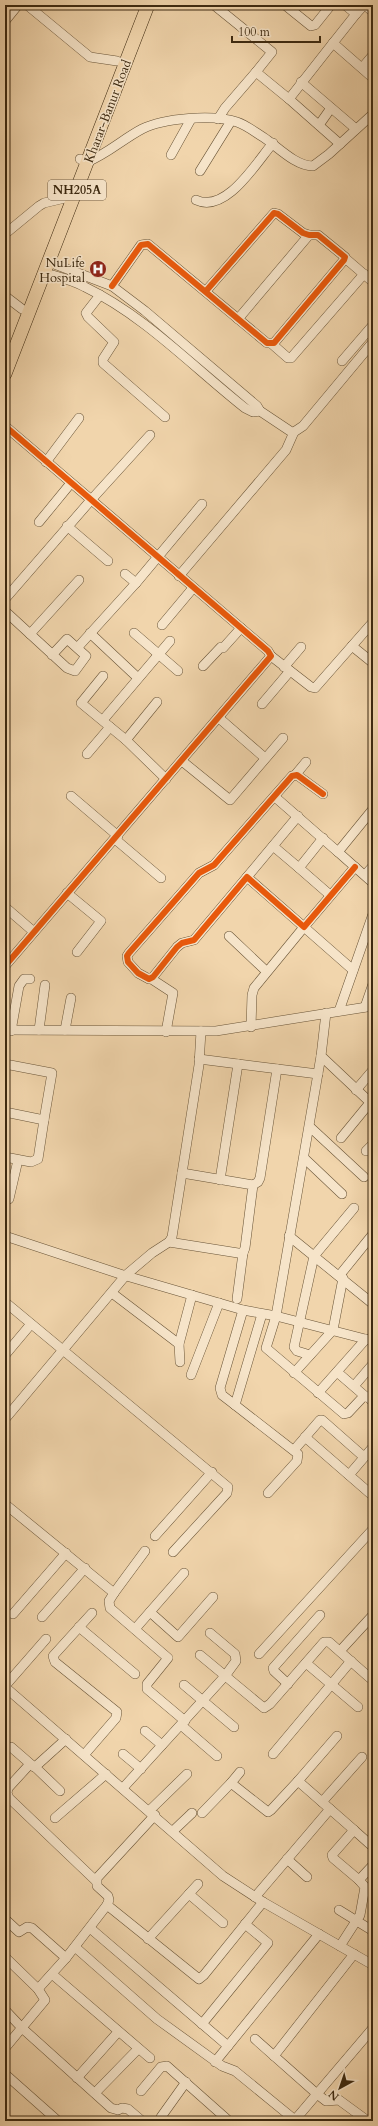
<svg xmlns="http://www.w3.org/2000/svg" width="378" height="2126" font-family="Cardo,serif">
	<style>
		.lines { fill: none; stroke-linecap: round; stroke-linejoin: round }
		.minor-casing { stroke: #695437; stroke-width: 10 }
		.highway-casing { stroke: #3c2910; stroke-width: 14 }
		.minor { stroke: #f6e4c9; stroke-width: 9 }
		.highway { stroke: #f1d5ac; stroke-width: 13 }
		.cycleway-casing { stroke: #f6e4c9; stroke-width: 8 }
		.cycleway { stroke: #e8590c; stroke-width: 6 }
		.labels { text-anchor: middle; stroke-width: 3; stroke-linejoin: round; paint-order: stroke }
		.shield { fill: #f6e4c9; stroke: #746148; stroke-width: 1 }
		.shield-label { font-size: 12px; font-weight: bold; fill: #3c2910 }
		.street-label { font-size: 13px; fill: #3c2910; stroke: #f6e4c9 }
		.poi-label { font-size: 13px; fill: #3c2910; stroke: #f6e4c9; text-anchor: end }
	</style>
	<rect width="100%" height="100%" fill="#f1d5ac"/>
	<filter id="stains"><feTurbulence type="fractalNoise" baseFrequency=".005" numOctaves="4"/><feColorMatrix values="0 0 0 0 .2 0 0 0 0 .09 0 0 0 0 .02 0 0 0 .5 -.17"/></filter>
	<radialGradient id="worn" r=".72"><stop offset=".6" stop-color="#630" stop-opacity="0"/><stop offset="1" stop-color="#630" stop-opacity=".3"/></radialGradient>
	<g class="lines">
		<g class="minor-casing">
			<g id="minor">
				<polyline points="27,5 90,57 117,61"/>
				<polyline points="214,5 272,52 256,72 289,99"/>
				<polyline points="285,5 311,26 315,25 331,5"/>
				<polyline points="345,5 356,14 333,43 373,78"/>
				<polyline points="365,5 373,12"/>
				<polyline points="356,14 364,5"/>
				<polyline points="5,21 18,5"/>
				<polyline points="333,43 289,99 340,144"/>
				<polyline points="362,68 373,55"/>
				<polyline points="301,82 356,129"/>
				<polyline points="218,119 225,108 256,72"/>
				<polyline points="319,125 331,108"/>
				<polyline points="171,155 191,119"/>
				<path d="M80,159l7,3c20,-8 36,-23 55,-33 22,-11 71,-15 95,-7 9,3 18,10 26,15 14,9 32,29 50,29l16,-12 44,-40"/>
				<polyline points="200,171 231,121"/>
				<path d="M196,200c30,14 60,-37 77,-57"/>
				<polyline points="5,234 39,206 44,203 65,198"/>
				<polyline points="345,258 373,282"/>
				<polyline points="49,262 112,286 145,311 257,406 260,411 290,431 294,432 303,426 373,342"/>
				<path d="M45,273c14,4 28,7 40,14 60,29 108,80 160,121l8,4 7,-1"/>
				<polyline points="112,286 141,245 148,244 267,343 274,343 344,260 345,257 318,235 309,235 303,233 278,214 274,213 206,291"/>
				<polyline points="100,295 86,313 88,317 114,342 103,359 103,363 165,417"/>
				<polyline points="5,296 22,309"/>
				<polyline points="238,319 309,235"/>
				<polyline points="272,344 288,358 291,358 364,274"/>
				<polyline points="5,345 8,347"/>
				<polyline points="342,361 373,325"/>
				<polyline points="5,426 268,651 271,656 5,966"/>
				<polyline points="46,462 79,418"/>
				<polyline points="39,522 71,483"/>
				<polyline points="67,526 108,561"/>
				<polyline points="125,574 136,583"/>
				<polyline points="179,576 286,450 294,432"/>
				<polyline points="5,599 91,500 150,435"/>
				<polyline points="5,611 67,668 75,671 86,656 67,639 52,655"/>
				<polyline points="162,625 193,588"/>
				<polyline points="90,633 138,678"/>
				<polyline points="134,633 178,671"/>
				<polyline points="30,634 79,580"/>
				<polyline points="352,646 373,663"/>
				<polyline points="78,647 136,583 202,504"/>
				<polyline points="271,656 311,687 315,688 373,622"/>
				<polyline points="203,666 221,647 223,648 241,628"/>
				<polyline points="284,667 301,647"/>
				<polyline points="103,676 81,703 126,740 166,779"/>
				<polyline points="262,704 290,671"/>
				<polyline points="219,718 265,758"/>
				<polyline points="103,720 170,641"/>
				<polyline points="126,740 157,702"/>
				<polyline points="87,754 110,727"/>
				<polyline points="182,761 230,800 283,738"/>
				<polyline points="296,774 306,762"/>
				<polyline points="323,794 297,775 292,776 214,865 199,873 129,953 127,956 128,962 138,973 149,979 153,977 177,947 182,943 194,940 247,877 304,927 355,867"/>
				<polyline points="71,796 118,836"/>
				<polyline points="275,797 338,852"/>
				<polyline points="373,809 338,852 373,883"/>
				<polyline points="323,838 299,868 330,895"/>
				<polyline points="115,839 161,878"/>
				<polyline points="273,846 299,868"/>
				<polyline points="365,875 373,866"/>
				<polyline points="247,877 298,816"/>
				<polyline points="67,893 101,921 77,952"/>
				<polyline points="5,907 34,932"/>
				<polyline points="229,936 266,971"/>
				<polyline points="150,978 173,993 166,1032"/>
				<polyline points="365,1007 373,984"/>
				<polyline points="339,1011 373,914"/>
				<polyline points="326,1013 321,1056 373,1105"/>
				<polyline points="251,1027 252,995 254,988 304,927 353,970"/>
				<polyline points="5,1030 216,1031 373,1006"/>
				<polyline points="39,1030 45,985"/>
				<polyline points="65,1030 71,998"/>
				<polyline points="11,1031 19,986 24,979 30,979"/>
				<polyline points="321,1056 276,1316 266,1348 344,1414 348,1413 363,1397 368,1397 373,1402"/>
				<polyline points="199,1059 318,1074"/>
				<polyline points="5,1064 52,1073 44,1120"/>
				<polyline points="356,1090 373,1070"/>
				<polyline points="5,1112 44,1120 38,1159 31,1162 5,1157"/>
				<polyline points="310,1127 364,1177"/>
				<polyline points="341,1138 373,1099"/>
				<polyline points="366,1151 373,1144"/>
				<polyline points="304,1158 342,1194"/>
				<polyline points="220,1180 238,1064"/>
				<polyline points="253,1185 258,1182 260,1178 277,1069"/>
				<polyline points="5,1201 9,1199 18,1160"/>
				<polyline points="5,1236 123,1275 243,1310 276,1316 373,1341"/>
				<polyline points="289,1236 373,1304"/>
				<polyline points="169,1242 238,1253 243,1253 245,1248 253,1185 182,1173"/>
				<polyline points="339,1276 373,1234"/>
				<polyline points="112,1293 179,1344"/>
				<polyline points="237,1299 243,1253"/>
				<polyline points="5,1302 228,1487 227,1493 173,1552"/>
				<polyline points="243,1310 220,1388 222,1395 235,1405 262,1314"/>
				<polyline points="5,1355 31,1324"/>
				<polyline points="310,1355 297,1351 294,1347 314,1256 354,1208"/>
				<polyline points="180,1362 179,1344 192,1295"/>
				<polyline points="337,1372 366,1397"/>
				<polyline points="294,1373 333,1330 343,1278"/>
				<polyline points="191,1375 219,1303"/>
				<polyline points="354,1386 373,1364"/>
				<polyline points="318,1393 366,1339"/>
				<polyline points="235,1405 298,1454 297,1461 268,1493"/>
				<polyline points="5,1419 126,1275 152,1253 169,1242 172,1237 199,1065 201,1031"/>
				<polyline points="305,1437 373,1496"/>
				<polyline points="294,1450 320,1420 322,1420 364,1457"/>
				<polyline points="349,1475 373,1447"/>
				<polyline points="5,1504 114,1593 109,1601 110,1608 168,1658 147,1684 147,1689 185,1721"/>
				<polyline points="155,1536 212,1472"/>
				<polyline points="114,1593 145,1551"/>
				<polyline points="150,1612 178,1637 213,1597"/>
				<polyline points="13,1614 66,1553"/>
				<polyline points="42,1617 85,1568"/>
				<polyline points="79,1627 135,1674"/>
				<polyline points="135,1629 184,1573"/>
				<polyline points="340,1651 373,1615"/>
				<polyline points="259,1654 373,1529"/>
				<polyline points="200,1655 264,1708 270,1704 324,1642 329,1642 370,1678"/>
				<polyline points="306,1663 358,1707"/>
				<polyline points="288,1684 274,1671 273,1668 320,1615"/>
				<polyline points="184,1685 234,1727"/>
				<polyline points="5,1686 46,1639"/>
				<polyline points="5,1687 223,1876 263,1902 373,1965"/>
				<polyline points="181,1725 217,1756"/>
				<polyline points="145,1731 162,1745"/>
				<polyline points="5,1750 11,1747 34,1767"/>
				<polyline points="123,1754 141,1769"/>
				<polyline points="273,1754 351,1661"/>
				<polyline points="84,1755 116,1718 117,1712 55,1662 53,1656 92,1613"/>
				<polyline points="30,1764 8,1788 7,1793 9,1798 96,1881"/>
				<polyline points="231,1783 240,1772"/>
				<polyline points="123,1788 225,1676 236,1661 235,1654 210,1633"/>
				<polyline points="60,1791 35,1767 66,1739"/>
				<polyline points="322,1802 362,1757"/>
				<polyline points="330,1809 298,1781 337,1736"/>
				<polyline points="149,1811 187,1774"/>
				<polyline points="202,1813 231,1783 268,1812 271,1810 298,1781"/>
				<polyline points="55,1818 106,1774"/>
				<polyline points="173,1831 192,1813"/>
				<polyline points="287,1859 307,1877"/>
				<polyline points="359,1880 373,1865"/>
				<polyline points="189,1894 223,1923"/>
				<polyline points="255,1897 330,1809 354,1830"/>
				<polyline points="107,1905 199,1979 204,1975 263,1902"/>
				<polyline points="339,1910 373,1931"/>
				<polyline points="5,1919 19,1932 27,1927 32,1928 66,1958"/>
				<polyline points="90,1928 228,2046"/>
				<polyline points="148,1939 198,1884"/>
				<polyline points="340,1946 360,1915 365,1887 359,1880 333,1858 332,1855 354,1830 373,1847"/>
				<polyline points="75,1947 157,2019 222,2066 235,2071 295,2120"/>
				<polyline points="5,1957 38,1989 45,2000 5,2048"/>
				<polyline points="52,1974 150,2058"/>
				<polyline points="38,1989 66,1958 107,1905 109,1900 108,1896 97,1886 97,1878 155,1815"/>
				<polyline points="5,2010 22,2028 111,2108 118,2110 122,2108 128,2109 142,2121"/>
				<polyline points="202,2024 268,1943 245,1924"/>
				<polyline points="255,2039 317,2094 326,2101 339,2100 365,2119 373,2121"/>
				<polyline points="274,2056 354,1954"/>
				<polyline points="215,2062 319,1934"/>
				<polyline points="5,2074 58,2121"/>
				<polyline points="77,2078 118,2032"/>
				<polyline points="141,2091 161,2067 167,2066 229,2121"/>
				<polyline points="95,2093 138,2049"/>
				<polyline points="161,2117 186,2082"/>
				<polyline points="294,2121 373,2028"/>
			</g>
		</g>
		<g class="highway-casing">
			<polyline id="highway" points="5,374 148,5"/>
		</g>
		<use href="#minor" class="minor"/>
		<use href="#highway" class="highway"/>
		<g class="cycleway-casing">
			<g id="cycleway">
				<polyline points="112,286 141,245 148,244 267,343 274,343 344,260 345,257 318,235 309,235 303,233 278,214 274,213 206,291"/>
				<polyline points="5,426 268,651 271,656 5,966"/>
				<polyline points="323,794 297,775 292,776 214,865 199,873 129,953 127,956 128,962 138,973 149,979 153,977 177,947 182,943 194,940 247,877 304,927 355,867"/>
			</g>
		</g>
		<use href="#cycleway" class="cycleway"/>
	</g>
	<defs>
		<g id="hospital-disc" transform="scale(0.9)"><circle r="9.5" fill="#8f2418" stroke="#f6e4c9"/><path d="M-5-5h3v3.5h4V-5h3V5h-3V1.5h-4V5h-3Z" fill="#fff"/></g>
	</defs>
	<g fill-rule="evenodd">
		<use href="#hospital-disc" x="98" y="269"/>
	</g>
	<g class="labels">
		<rect class="shield" x="48" y="180" width="58" height="20" rx="3"/>
		<g class="shield-label">
			<text x="77" y="194">NH205A</text>
		</g>
		<g class="street-label">
			<text transform="translate(107 111) rotate(-69)" y="5">Kharar-Banur Road</text>
		</g>
		<g class="poi-label">
			<text x="85" y="267">NuLife<tspan x="85" dy="15">Hospital</tspan></text>
		</g>
	</g>
	<rect width="378" height="2126" fill="none" stroke="#f1d5ac" stroke-width="20"/>
	<rect x="6" y="6" width="366" height="2114" fill="none" stroke="#3c2910" stroke-width="2"/>
	<rect x="10" y="10" width="358" height="2106" fill="none" stroke="#3c2910"/>
	<g transform="translate(340 2088) rotate(220)" stroke="#f6e4c9" stroke-width="3" paint-order="stroke">
	<path d="M0-3L7 15L0 10L-7 15Z" fill="#3c2910"/>
	<text y="-6" font-size="11" font-weight="bold" text-anchor="middle" fill="#3c2910">N</text>
	</g>
	<path d="M232 36v6h88v-6" fill="none" stroke="#3c2910" stroke-width="2"/>
	<text x="238" y="36" font-size="12" fill="#3c2910" stroke="#f6e4c9" stroke-width="3" paint-order="stroke">100 m</text>
	<rect width="100%" height="100%" filter="url(#stains)"/>
	<rect width="100%" height="100%" fill="url(#worn)"/>
</svg>
